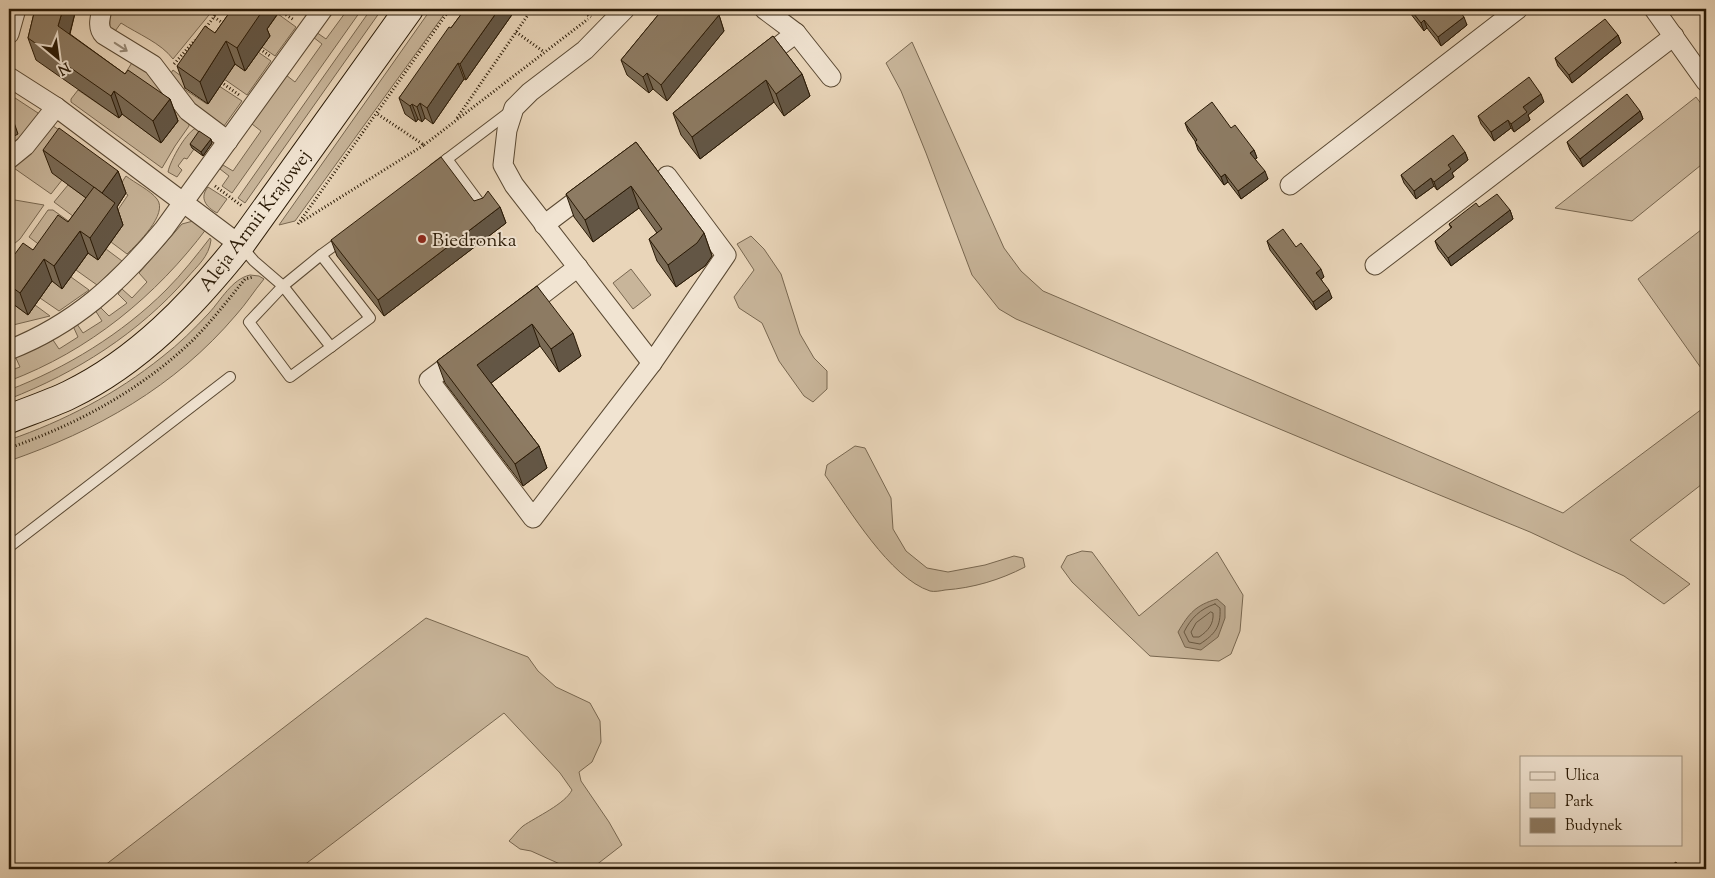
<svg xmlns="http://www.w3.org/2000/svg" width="1715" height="878" font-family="'Sorts Mill Goudy',serif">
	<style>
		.green { fill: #c8b59a; stroke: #786750 }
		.water { fill: #a8957c; stroke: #75634c }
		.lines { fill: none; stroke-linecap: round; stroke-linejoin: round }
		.shore { stroke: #685740; stroke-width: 1 }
		.lane-casing { stroke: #594832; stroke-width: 12 }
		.street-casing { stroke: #594832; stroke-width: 21 }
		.secondary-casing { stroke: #291905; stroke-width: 30 }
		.path { stroke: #291905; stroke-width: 3; stroke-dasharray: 1 2.5; stroke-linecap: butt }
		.lane { stroke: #f1e4d2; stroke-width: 10 }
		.street { stroke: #f1e4d2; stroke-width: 19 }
		.secondary { stroke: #f1e4d2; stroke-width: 28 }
		.wall { fill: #796a55; stroke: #291905 }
		.shaded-wall { fill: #635645; stroke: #291905 }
		.building { fill: #8d7b63; stroke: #291905 }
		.oneway { stroke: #978976 }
		.poi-dot { fill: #8f2418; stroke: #f1e4d2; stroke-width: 2 }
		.labels { text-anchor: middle; stroke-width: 4; stroke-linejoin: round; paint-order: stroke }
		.street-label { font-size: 19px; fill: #291905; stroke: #f1e4d2 }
		.poi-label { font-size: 19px; fill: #291905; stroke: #f1e4d2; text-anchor: start }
	</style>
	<rect width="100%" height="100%" fill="#e9d5b9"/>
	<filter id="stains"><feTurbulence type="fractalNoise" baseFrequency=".004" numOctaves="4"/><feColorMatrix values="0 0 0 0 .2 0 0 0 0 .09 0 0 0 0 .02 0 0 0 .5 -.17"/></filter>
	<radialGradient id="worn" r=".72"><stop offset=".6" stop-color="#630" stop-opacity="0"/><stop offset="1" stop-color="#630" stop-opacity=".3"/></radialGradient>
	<g class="green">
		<path d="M114,9h99v1l-40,49c-12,-16 -35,-25 -52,-36l-8,11 -3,-3 -3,-16z"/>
		<polygon points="348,9 362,9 232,193 222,186 229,176 220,169 223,165 233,171 261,131 252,124 286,75 295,82 322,44 313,37 316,32 326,39"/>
		<polygon points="371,9 382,9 245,203 238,198"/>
		<polygon points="431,9 448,9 295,221 279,225"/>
		<polygon points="278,14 296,27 275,56 262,47 269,36 265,32"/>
		<polygon points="912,42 1004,248 1021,271 1043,291 1563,513 1706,406 1706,481 1630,540 1690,584 1664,604 1624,576 1530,532 1354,460 1016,319 999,309 972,275 926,153 901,91 886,63"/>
		<polygon points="258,52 271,61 247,95 224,79 235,64 245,71"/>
		<polygon points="133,61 143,65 164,89 154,104 118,85"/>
		<polygon points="173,70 189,82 184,89 207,104 219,86 242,101 224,126 222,126 206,117 169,76"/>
		<polygon points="78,90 119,118 122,114 161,143 178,121 169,97 189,121 189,126 175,146 162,168 71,102 71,99"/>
		<polygon points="9,94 38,113 39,117 11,148 9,143"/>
		<polygon points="1696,97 1706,110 1706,161 1632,221 1555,208"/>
		<polygon points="50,124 85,147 77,158 52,172 62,180 51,194 11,166"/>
		<path d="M198,127l13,10 -19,11 2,1 -7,10 -3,-1 -6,8 4,4 -5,7 -9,-5c2,-11 19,-42 30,-45z"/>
		<path d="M126,176c9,7 24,14 31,23 12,15 -21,46 -30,55l-16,-12 2,-25 15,-22 -10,-7z"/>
		<polygon points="68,185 102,209 89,228 54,202"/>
		<path d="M208,187l19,12 -10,14c-11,-6 -18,-15 -9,-26z"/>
		<polygon points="9,199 44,205 20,239 9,248"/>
		<polygon points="48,210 53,210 85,233 53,255 29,237"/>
		<path d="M193,221l14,7c-51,68 -118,123 -198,153v-10l11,-4 -5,-11 23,-8 15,-8 6,9 19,-12 -5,-11 4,-2 6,9 19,-12 -7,-11 5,-3 9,9 18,-13 -9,-9 4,-5 10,9 15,-16 -8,-9 43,-49z"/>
		<polygon points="1706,226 1706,362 1701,368 1638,279"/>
		<polygon points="751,236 764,249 781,274 800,334 814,358 827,371 827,389 813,402 804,396 779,361 762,323 739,308 734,297 754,270 737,244"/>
		<path d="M210,238l1,2c-2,17 -14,26 -24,38 -48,55 -111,95 -178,121v-9c57,-22 113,-56 157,-100 16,-16 30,-34 44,-52z"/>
		<polygon points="106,249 122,261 97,285 76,270 88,253 98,260"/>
		<polygon points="631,269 651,295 633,309 613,283"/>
		<path d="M250,275l9,1 5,3c-10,12 -18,25 -28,36 -61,72 -140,116 -227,146v-21c55,-19 107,-46 153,-83 17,-13 32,-28 47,-44 12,-13 23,-34 41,-38z"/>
		<polygon points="71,277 89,290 59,311 40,298 52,281 62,288"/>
		<polygon points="9,301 28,315 35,305 50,316 9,326"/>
		<path d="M855,446l10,2 26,50 2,31 13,22 21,17 21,4 37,-7 29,-9 9,2 2,9c-25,13 -52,21 -80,23 -5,1 -11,2 -15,1 -40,-13 -81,-82 -105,-116l2,-10z"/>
		<polygon points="1082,551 1092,552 1139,616 1217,552 1243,595 1240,631 1231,654 1219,661 1150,656 1072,582 1061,567 1067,556"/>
		<path d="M426,618l102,39 10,14 18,16 34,16 10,18 1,21 -9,20 -13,10 2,9 28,41 13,23 -31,24h-20l-40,-18 -11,-2 -11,-8c5,-5 9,-11 14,-15 13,-9 42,-22 49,-36l-12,-17 -56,-60 -205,156h-199z"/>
	</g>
	<path class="water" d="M1217,599l8,7v12l-7,19 -17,13 -16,-3 -7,-15c11,-19 18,-27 39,-33z"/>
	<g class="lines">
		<g class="shore">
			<path d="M1215,604l5,4c1,19 -5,26 -20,36l-11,-2 -5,-10c7,-14 16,-23 31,-28z"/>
			<path d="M1211,612l2,1c1,11 -5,18 -14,24h-6l-2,-5 5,-9z"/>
		</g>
		<g class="lane-casing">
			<g id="lane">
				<polyline points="447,159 484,209"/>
				<polyline points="434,169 512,110"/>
				<polyline points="242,247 254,261 283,286 321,255 370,318 331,347"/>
				<polyline points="321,255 343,239"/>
				<polygon points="283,286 331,347 290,377 249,322"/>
				<polyline points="9,547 230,377"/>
			</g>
		</g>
		<g class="street-casing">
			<g id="street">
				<path d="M102,9c-2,9 -5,19 2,26l49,30 35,46 40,30"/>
				<polyline points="625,9 585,50 530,92 514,108 507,130 503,165 514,185 652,363 726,255 667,176"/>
				<polyline points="764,9 796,33 831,77"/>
				<polyline points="1654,9 1706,82"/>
				<polyline points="9,34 16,9"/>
				<polyline points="761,60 796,33"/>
				<polyline points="9,77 56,107 240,245"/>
				<polyline points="9,159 25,146 56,107"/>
				<polyline points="1290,185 1518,9"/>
				<polyline points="544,225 589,191"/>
				<polyline points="1375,265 1674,36"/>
				<polyline points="522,310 578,267"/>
				<path d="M9,350c66,-26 110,-67 155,-121l159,-220"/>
				<polyline points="461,356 429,380 533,518 652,363"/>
			</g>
		</g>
		<g class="secondary-casing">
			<path id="secondary" d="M9,419c20,-8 41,-15 60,-24 70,-34 124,-91 171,-150l169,-236"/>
		</g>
		<g class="path">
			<polyline points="579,9 591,17"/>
			<polyline points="280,11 294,20"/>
			<polyline points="214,17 224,24"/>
			<polyline points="204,30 214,17 216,9"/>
			<polyline points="516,32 544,52"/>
			<polyline points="260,49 270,56"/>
			<polyline points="174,64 195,40"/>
			<polyline points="221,82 239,95"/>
			<polyline points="457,118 532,9"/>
			<polyline points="424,145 588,19"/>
			<polyline points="215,186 242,206"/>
			<polyline points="301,222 424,145 376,113"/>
			<polyline points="298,224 450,9"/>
			<path d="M9,448c67,-23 132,-58 184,-108 19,-19 35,-40 52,-61l8,-2"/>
		</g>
		<use href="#lane" class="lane"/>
		<use href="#street" class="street"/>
		<use href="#secondary" class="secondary"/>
	</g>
	<g class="wall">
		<polygon points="35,9 76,9 70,34 125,74 170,99 178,121 161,143 122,114 119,118 36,60 28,38"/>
		<polygon points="232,9 281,9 267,29 270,36 245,71 235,64 208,104 185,88 177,66 215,33"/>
		<polygon points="465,9 516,9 466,80 464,79 433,124 425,118 422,122 418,119 416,122 405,114 399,98 451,28"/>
		<polygon points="663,9 713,9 713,11 719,15 724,31 667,101 653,89 649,93 627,75 621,60"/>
		<polygon points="1407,9 1458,9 1467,25 1441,46 1427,28 1424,31"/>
		<polygon points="1618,35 1621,43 1572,83 1558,66 1555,58"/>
		<polygon points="773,36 802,74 810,96 784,116 774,102 700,159 681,135 673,113"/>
		<polygon points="1544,102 1528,115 1530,120 1514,132 1511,128 1494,141 1481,124 1478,116"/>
		<polygon points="9,108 18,134 9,139"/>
		<polygon points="1640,111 1643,119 1583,167 1570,150 1567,142"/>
		<polygon points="1185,123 1231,128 1254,150 1257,158 1255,159 1268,179 1241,199 1228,182 1224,185 1198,150 1195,141 1188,131"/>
		<polygon points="636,142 704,233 712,256 705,266 676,287 657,261 649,239 657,233 639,208 593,242 574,217 566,194"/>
		<polygon points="212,143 203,156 192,148 190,144"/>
		<polygon points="43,150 118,171 126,193 117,207 123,225 98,260 88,253 62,289 52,281 28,315 9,301 9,262 33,250 68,222 86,198 52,173"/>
		<polygon points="1465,152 1468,160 1452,173 1454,177 1437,190 1434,186 1416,199 1404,183 1401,175"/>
		<polygon points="474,201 500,207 506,223 384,316 337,256 331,240"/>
		<polygon points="1479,207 1510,210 1513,219 1451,266 1438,249 1435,241 1451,228 1449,224"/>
		<polygon points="1267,241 1296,247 1324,277 1321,279 1332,298 1316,310 1270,250"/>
		<polygon points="537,286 581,356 559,372 540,346 491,383 539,446 547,468 523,486 445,383 437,361"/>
	</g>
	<g class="shaded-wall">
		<polygon points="63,9 76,9 66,48 58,26"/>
		<polygon points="257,9 281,9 267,29 270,36 245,71 237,48"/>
		<polygon points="499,9 516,9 466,80 460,64"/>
		<polygon points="719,15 724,31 667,101 661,85"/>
		<polygon points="1464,17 1467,25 1441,46 1438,37"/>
		<polygon points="1424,20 1427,28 1424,31 1421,23"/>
		<polygon points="1618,35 1621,43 1572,83 1569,75"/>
		<polygon points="226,41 235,64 208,104 200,82"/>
		<polygon points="458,63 464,79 433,124 427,108"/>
		<polygon points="647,73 653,89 649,93 643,77"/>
		<polygon points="802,74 810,96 784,116 776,94"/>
		<polygon points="766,80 774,102 700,159 692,137"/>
		<polygon points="114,91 122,114 119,118 111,96"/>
		<polygon points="1541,94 1544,102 1528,115 1530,120 1514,132 1511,124 1523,107"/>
		<polygon points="170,99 178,121 161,143 153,121"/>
		<polygon points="420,103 425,118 422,122 417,107"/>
		<polygon points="412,104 418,119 416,122 410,106"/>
		<polygon points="1640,111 1643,119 1583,167 1580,159"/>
		<polygon points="1508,120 1511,128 1494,141 1491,132"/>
		<polygon points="211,139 212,143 203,156 201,152"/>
		<polygon points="1254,150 1257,158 1253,161 1250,153"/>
		<polygon points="1465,152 1468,160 1452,173 1454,177 1437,190 1434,182 1448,165"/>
		<polygon points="118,171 126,193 117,207 123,225 98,260 90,238 102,193"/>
		<polygon points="1265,171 1268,179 1241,199 1238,191"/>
		<polygon points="1225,174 1228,182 1224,185 1221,177"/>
		<polygon points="1431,178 1434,186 1416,199 1414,191"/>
		<polygon points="631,186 639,208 593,242 585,220"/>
		<polygon points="500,207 506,223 384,316 378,300"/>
		<polygon points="1510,210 1513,219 1451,266 1448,258"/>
		<polygon points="80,231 88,253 62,289 54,266"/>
		<polygon points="704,233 712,256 705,266 676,287 668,265"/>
		<polygon points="44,259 52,281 28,315 20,293"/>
		<polygon points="1321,269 1324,277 1319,281 1316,273"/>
		<polygon points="1329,290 1332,298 1316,310 1313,302"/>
		<polygon points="532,324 540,346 486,387 477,365"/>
		<polygon points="573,333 581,356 559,372 551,349"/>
		<polygon points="539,446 547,468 523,486 515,464"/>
	</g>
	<g class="building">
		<polygon points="35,9 63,9 58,26 125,74 128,70 170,99 153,121 114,91 111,96 28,38"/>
		<polygon points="232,9 257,9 256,10 261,13 237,48 226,41 200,82 177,66 205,26 215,33"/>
		<polygon points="465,9 499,9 460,64 458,63 427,108 420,103 417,107 412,104 410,106 399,98 449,27 451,28"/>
		<polygon points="663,9 711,9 719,15 661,85 647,73 643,77 621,60"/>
		<polygon points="1410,9 1458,9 1464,17 1438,37 1424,20 1421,23"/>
		<polygon points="1605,19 1618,35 1569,75 1555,58"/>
		<polygon points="773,36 802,74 776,94 766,80 692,137 673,113"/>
		<polygon points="1529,77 1541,94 1523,107 1527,112 1511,124 1508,120 1491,132 1478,116"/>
		<polygon points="1627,94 1640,111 1580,159 1567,142"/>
		<polygon points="1212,102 1231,128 1235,125 1254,150 1250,153 1265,171 1238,191 1225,174 1221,177 1195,142 1197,140 1185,123"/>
		<polygon points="59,128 118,171 102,193 43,150"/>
		<polygon points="199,131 211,139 201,152 190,144"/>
		<polygon points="1453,135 1465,152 1448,165 1451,169 1434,182 1431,178 1414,191 1401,175"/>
		<polygon points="636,142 704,233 697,243 668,265 649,239 662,229 631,186 585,220 566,194"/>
		<polygon points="441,157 474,201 483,198 488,191 500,207 378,300 331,240"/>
		<polygon points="94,187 115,203 90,238 80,231 54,266 44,259 20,293 9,285 9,262 23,243 33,250 58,215 68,222"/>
		<polygon points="1497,194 1510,210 1448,258 1435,241 1452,227 1449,224 1463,213 1476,203 1479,207"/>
		<polygon points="1283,229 1296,247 1301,243 1321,269 1316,273 1329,290 1313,302 1267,241"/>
		<polygon points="537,286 573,333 551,349 532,324 477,365 539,446 515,464 437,361"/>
		<polygon points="1676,862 1680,869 1666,869"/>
	</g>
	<defs><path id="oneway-shaft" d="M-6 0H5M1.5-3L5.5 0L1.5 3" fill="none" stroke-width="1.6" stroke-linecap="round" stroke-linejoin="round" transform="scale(1.25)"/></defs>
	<use class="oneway" href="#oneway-shaft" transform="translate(121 47) rotate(33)"/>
	<circle class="poi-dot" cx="422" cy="239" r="5"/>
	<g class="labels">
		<g class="street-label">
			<text transform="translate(254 220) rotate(-53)" y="7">Aleja Armii Krajowej</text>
		</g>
		<g class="poi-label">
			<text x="432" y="246">Biedronka</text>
		</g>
	</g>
	<rect width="1715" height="878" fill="none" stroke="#e9d5b9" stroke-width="30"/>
	<rect x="10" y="10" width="1695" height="858" fill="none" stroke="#291905" stroke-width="2.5"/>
	<rect x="15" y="15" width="1685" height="848" fill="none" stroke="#291905"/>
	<rect x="1520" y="756" width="162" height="90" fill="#f1e4d2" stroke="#a19380"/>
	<rect x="1530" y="772" width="25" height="8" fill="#f1e4d2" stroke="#a19380"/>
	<text x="1565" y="780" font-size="15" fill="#291905">Ulica</text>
	<rect x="1530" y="793" width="25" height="15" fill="#c8b59a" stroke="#a19380"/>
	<text x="1565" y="806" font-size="15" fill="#291905">Park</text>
	<rect x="1530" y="818" width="25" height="15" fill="#8d7b63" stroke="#a19380"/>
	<text x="1565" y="830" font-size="15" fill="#291905">Budynek</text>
	<g transform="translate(58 58) rotate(151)" stroke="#f1e4d2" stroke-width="4" paint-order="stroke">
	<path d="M0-4L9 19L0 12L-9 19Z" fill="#291905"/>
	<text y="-8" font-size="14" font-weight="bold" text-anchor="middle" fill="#291905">N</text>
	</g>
	<rect width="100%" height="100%" filter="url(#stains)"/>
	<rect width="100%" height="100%" fill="url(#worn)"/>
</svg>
